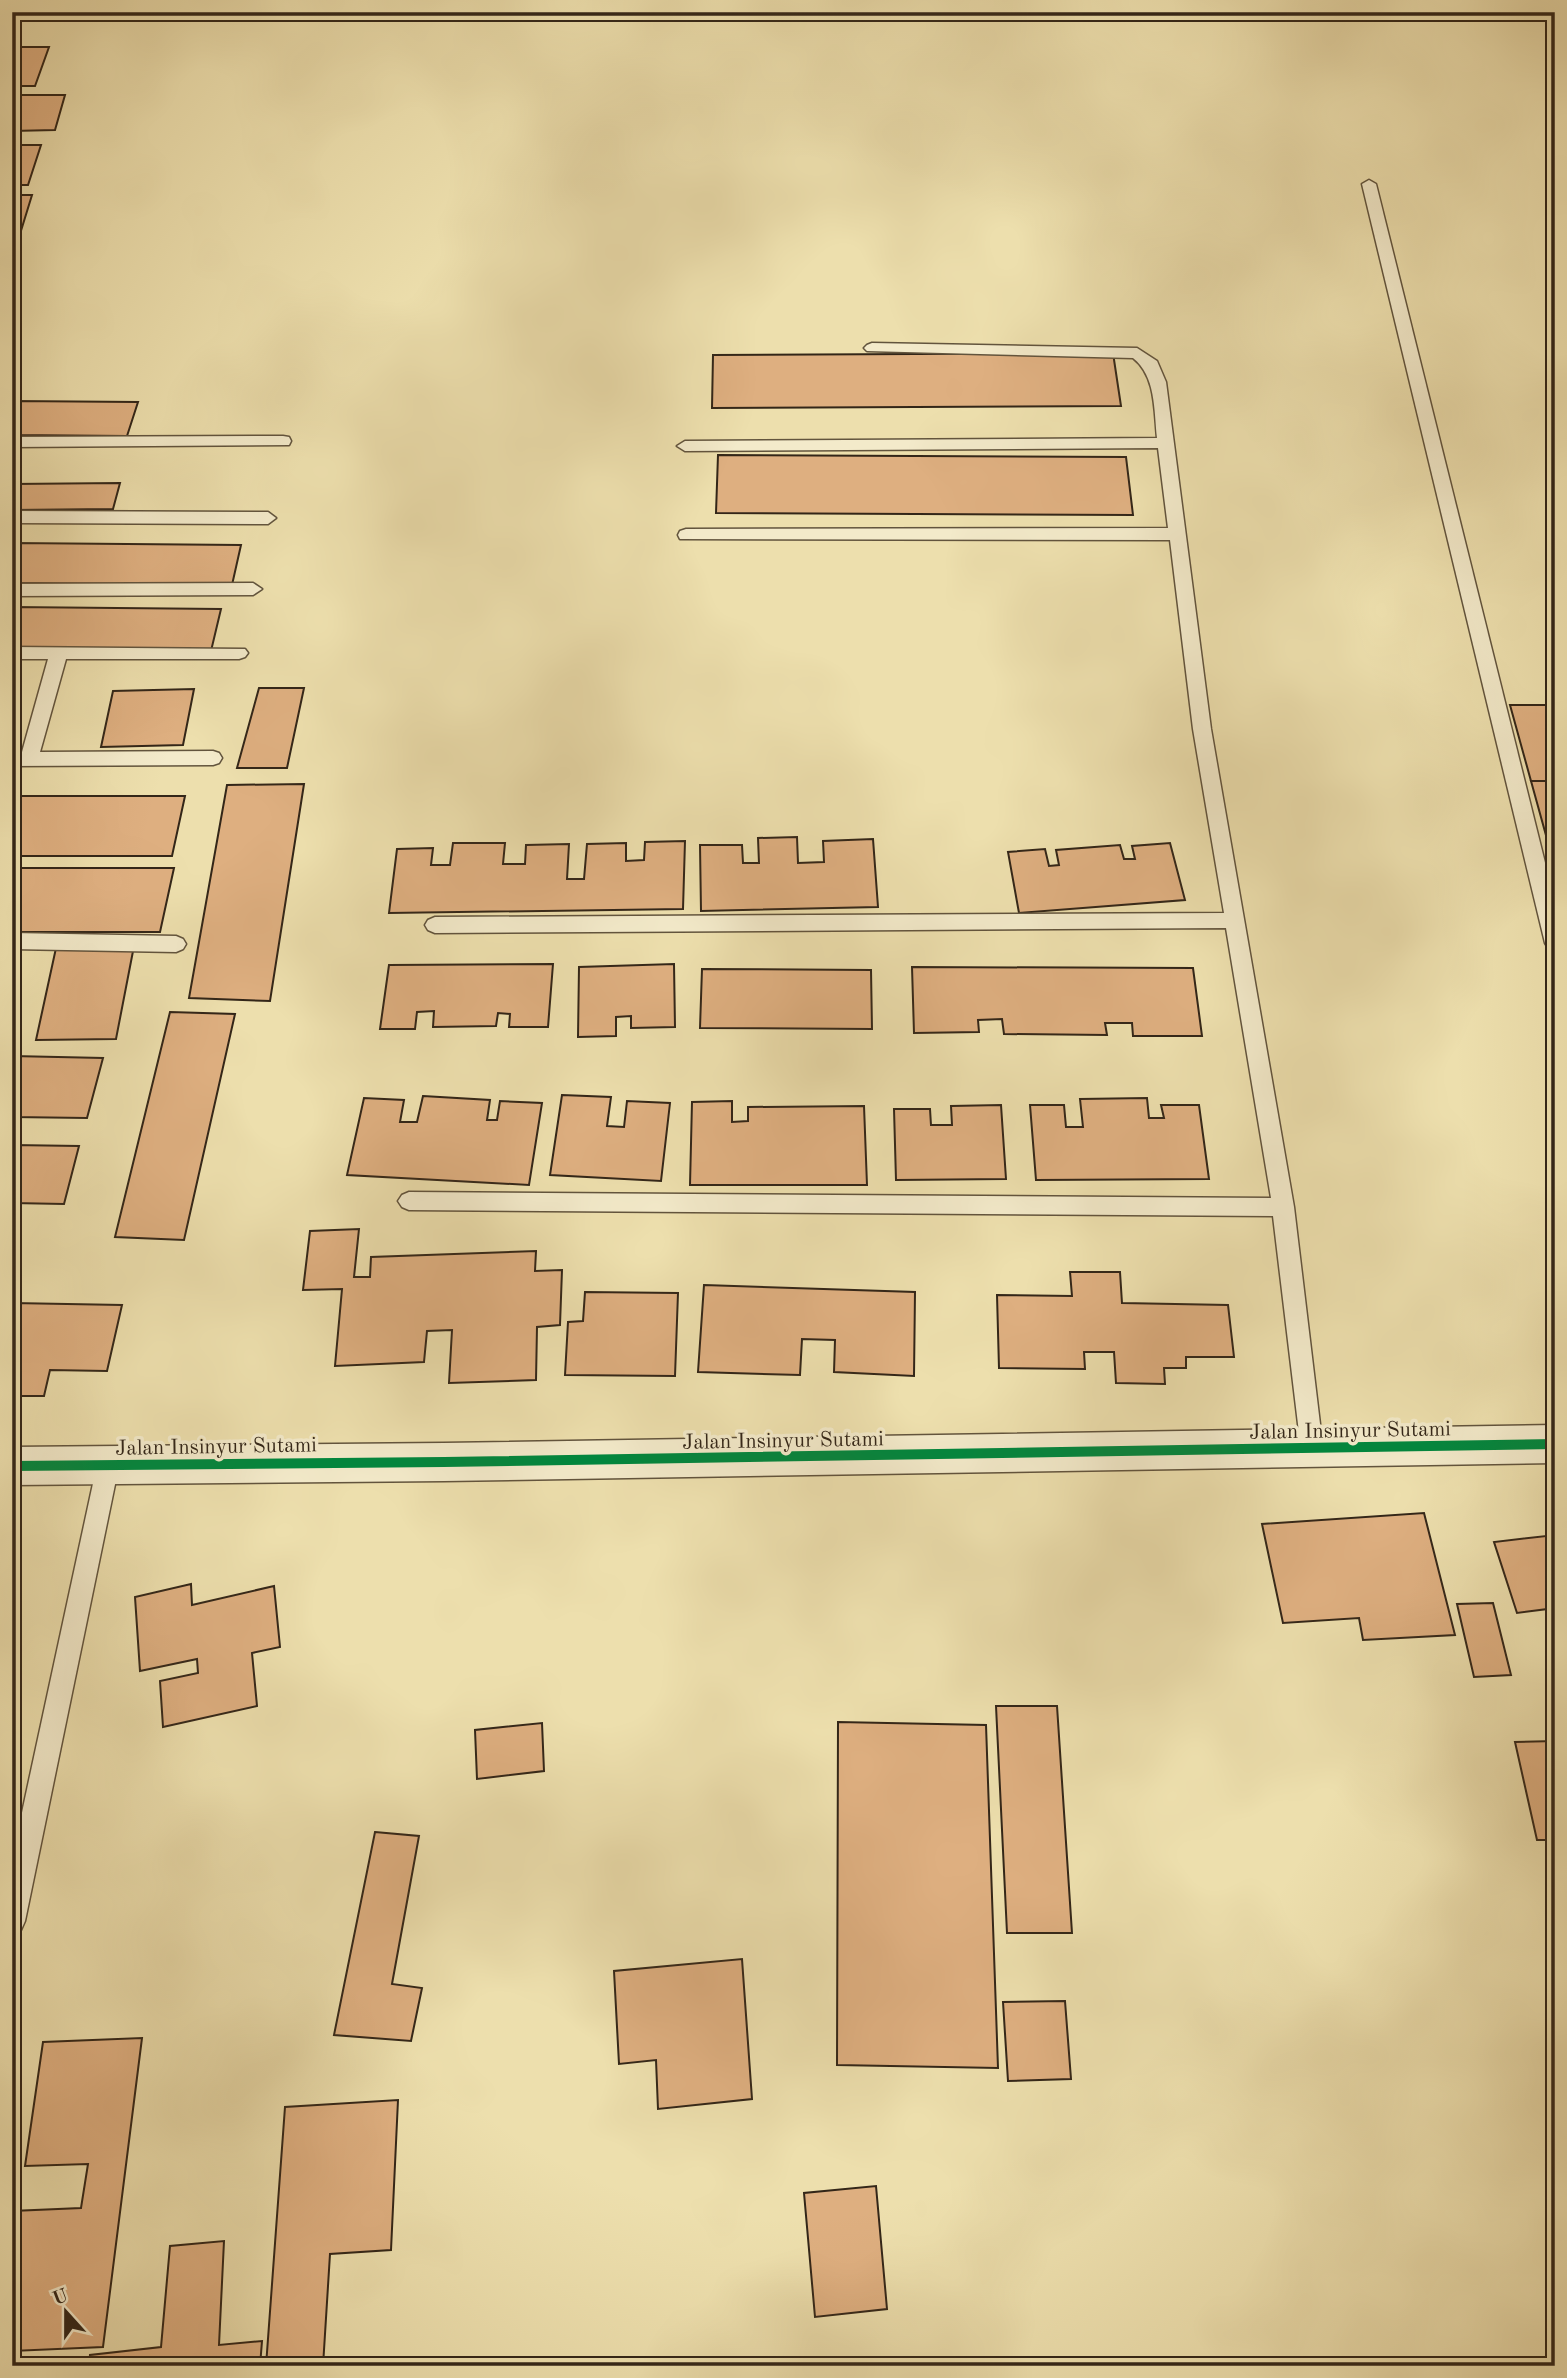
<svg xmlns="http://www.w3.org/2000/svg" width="1567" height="2378" font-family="'Old Standard TT',serif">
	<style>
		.building { fill: #deaf80; stroke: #332618; stroke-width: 2 }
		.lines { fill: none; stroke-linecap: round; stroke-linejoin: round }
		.service-casing { stroke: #62543d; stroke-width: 3 }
		.tertiary-casing { stroke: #62543d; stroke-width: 3 }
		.service { fill: #f3eaca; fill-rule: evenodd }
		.tertiary { fill: #f3eaca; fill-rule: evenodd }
		.cycleway-casing { stroke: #f3eaca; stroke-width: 15 }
		.cycleway { stroke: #00873e; stroke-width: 10 }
		.labels { text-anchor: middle; stroke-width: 7; stroke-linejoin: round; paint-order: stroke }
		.street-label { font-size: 21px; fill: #332618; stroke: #f3eaca }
	</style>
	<rect width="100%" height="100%" fill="#eddfad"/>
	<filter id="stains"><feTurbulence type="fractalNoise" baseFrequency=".00286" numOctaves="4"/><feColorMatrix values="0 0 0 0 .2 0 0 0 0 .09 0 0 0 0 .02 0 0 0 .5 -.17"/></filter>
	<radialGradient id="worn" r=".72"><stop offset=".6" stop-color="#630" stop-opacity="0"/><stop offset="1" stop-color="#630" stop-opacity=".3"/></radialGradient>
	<g class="building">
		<polygon points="12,47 49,47 35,86 12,86"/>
		<polygon points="15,95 65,95 55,130 12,131"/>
		<polygon points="12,145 41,145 28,185 12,185"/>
		<polygon points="12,195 32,195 20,234 12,234"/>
		<polygon points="1113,353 1121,406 712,408 713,355"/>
		<polygon points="12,401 138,402 127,436 12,435"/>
		<polygon points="718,455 1126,457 1133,515 716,513"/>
		<polygon points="120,483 113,509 12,510 12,484"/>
		<polygon points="12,543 241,545 232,585 12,583"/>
		<polygon points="12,607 221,609 211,651 12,649"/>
		<polygon points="259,688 304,688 287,768 237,768"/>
		<polygon points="194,689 183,745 101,747 113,691"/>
		<polygon points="1510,705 1555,705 1555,781 1531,781"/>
		<polygon points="1531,781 1555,781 1555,868"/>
		<polygon points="304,784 270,1001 189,998 227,785"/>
		<polygon points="12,796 185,796 172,856 12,856"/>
		<polygon points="797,837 798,863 824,862 823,841 873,839 878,907 701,911 700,845 742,845 743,863 759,863 758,838"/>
		<polygon points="685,841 683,909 389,913 397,849 433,848 431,865 450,865 453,843 505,843 503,864 525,864 526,845 569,844 567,879 584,879 587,844 626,843 626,861 644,860 645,842"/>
		<polygon points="1170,843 1185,900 1019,913 1008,852 1045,849 1049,866 1059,865 1056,850 1120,845 1124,859 1135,859 1132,846"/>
		<polygon points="12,868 174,868 160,932 12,932"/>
		<polygon points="134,946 116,1039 36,1040 56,948"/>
		<polygon points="553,964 548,1027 509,1027 510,1014 498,1013 496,1026 433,1027 434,1011 417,1012 415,1029 380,1029 389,965"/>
		<polygon points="674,964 675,1027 631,1028 631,1016 616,1017 616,1036 578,1037 579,967"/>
		<polygon points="912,967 1193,968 1202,1036 1133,1036 1132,1023 1105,1023 1107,1035 1004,1034 1002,1019 978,1020 979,1032 914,1033"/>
		<polygon points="702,969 871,970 872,1029 700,1028"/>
		<polygon points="170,1012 235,1014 184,1240 115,1237"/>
		<polygon points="12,1056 103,1058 87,1118 12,1117"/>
		<polygon points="562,1095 611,1097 607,1126 624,1127 627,1101 670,1103 661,1181 550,1175"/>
		<polygon points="423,1096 490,1100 487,1120 497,1120 500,1101 542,1103 529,1185 347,1175 364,1098 404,1100 400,1122 417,1122"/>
		<polygon points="1147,1098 1149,1118 1164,1118 1161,1105 1199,1105 1209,1179 1036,1180 1030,1105 1064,1105 1066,1127 1083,1127 1080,1099"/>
		<polygon points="732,1101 732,1122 748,1121 748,1107 864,1106 867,1185 690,1185 692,1102"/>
		<polygon points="1001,1105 1006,1179 896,1180 894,1109 930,1109 931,1125 952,1125 951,1106"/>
		<polygon points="12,1145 79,1146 64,1204 12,1203"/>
		<polygon points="359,1229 354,1277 370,1277 371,1257 536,1251 535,1271 562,1270 560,1325 537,1327 536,1380 449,1383 452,1330 427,1331 424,1362 335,1366 342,1289 303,1290 310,1231"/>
		<polygon points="1070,1272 1120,1272 1122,1303 1228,1305 1234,1357 1186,1357 1186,1368 1164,1368 1165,1384 1116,1383 1114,1352 1084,1352 1085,1369 999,1368 997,1295 1072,1296"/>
		<polygon points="704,1285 915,1292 914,1376 834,1372 835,1340 802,1339 800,1375 698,1372"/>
		<polygon points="585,1292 678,1293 675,1376 565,1375 568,1322 583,1321"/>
		<polygon points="12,1303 122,1305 107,1371 50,1370 44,1396 12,1396"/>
		<polygon points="1424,1513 1455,1635 1363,1640 1359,1618 1283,1623 1262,1524"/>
		<polygon points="1555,1535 1555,1608 1517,1613 1494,1542"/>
		<polygon points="191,1584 192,1605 274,1586 280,1647 252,1653 257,1706 163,1727 160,1681 198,1673 197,1659 140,1671 135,1597"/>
		<polygon points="1493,1603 1511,1675 1474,1677 1457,1604"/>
		<polygon points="996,1706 1057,1706 1072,1933 1007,1933"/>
		<polygon points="838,1722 986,1725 998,2068 837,2065"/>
		<polygon points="542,1723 544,1771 477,1779 475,1730"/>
		<polygon points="1555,1741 1555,1846 1553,1840 1537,1840 1515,1742"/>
		<polygon points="375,1832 419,1836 392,1984 422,1988 411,2041 334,2035"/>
		<polygon points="742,1959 752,2099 658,2109 656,2060 619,2064 614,1971"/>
		<polygon points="1065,2001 1071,2079 1008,2081 1003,2002"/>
		<polygon points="142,2038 103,2347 12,2351 12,2211 81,2208 88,2164 25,2166 43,2042"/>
		<polygon points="398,2100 391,2250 330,2254 323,2366 266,2366 285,2107"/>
		<polygon points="876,2186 887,2309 815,2317 804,2193"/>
		<polygon points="224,2241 219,2345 262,2341 260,2366 89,2366 90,2355 161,2347 170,2246"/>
	</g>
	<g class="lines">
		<g class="service-casing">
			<g id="service">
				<polygon points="1369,180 1376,184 1555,903 1555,951 1548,948 1545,943 1362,184"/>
				<path d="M872,343l265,5 20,13 9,21 45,347 83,478 29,242 -3,7 -8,4 -8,-4 -3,-7 -28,-233 -864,-6 -7,-3 -4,-6 4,-6 7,-3 862,6 -45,-270 -791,5 -7,-3 -3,-5 3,-5 7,-3 789,-4 -31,-184 -23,-189 -490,-1 -2,-4 2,-4 6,-2 482,-1 -10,-80 -473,3 -8,-5 8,-5 472,-3c-3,-28 -1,-62 -24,-80l-266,-7 -3,-3 3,-3z"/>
				<polygon points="283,436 289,437 291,441 289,445 12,447 12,437"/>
				<polygon points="12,511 268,512 276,518 268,524 12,523"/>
				<polygon points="253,583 262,589 253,595 12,596 12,584"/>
				<polygon points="12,647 245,649 248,653 245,657 239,659 66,659 40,752 213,751 219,753 222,758 219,763 213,765 12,766 12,752 22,752 48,659 12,659"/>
				<polygon points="12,933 176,936 183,939 186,944 183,949 176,952 12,949"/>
				<polygon points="108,1454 116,1457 119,1465 25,1921 21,1930 12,1934 12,1859 97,1465 100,1457"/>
			</g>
		</g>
		<g class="tertiary-casing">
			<polygon id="tertiary" points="1555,1425 1555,1463 444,1481 12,1485 12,1447 444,1443"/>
		</g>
		<use href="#service" class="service"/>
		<use href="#tertiary" class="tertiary"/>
		<g class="cycleway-casing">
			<polyline id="cycleway" points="12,1466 444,1462 1555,1444"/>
		</g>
		<use href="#cycleway" class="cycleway"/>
	</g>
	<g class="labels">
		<g class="street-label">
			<text transform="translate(1350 1430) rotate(-1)" y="7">Jalan Insinyur Sutami</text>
			<text transform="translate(783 1440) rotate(-1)" y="7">Jalan Insinyur Sutami</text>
			<text transform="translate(216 1446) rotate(-1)" y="7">Jalan Insinyur Sutami</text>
		</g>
	</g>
	<rect width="1567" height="2378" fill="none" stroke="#eddfad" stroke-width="42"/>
	<rect x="14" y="14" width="1539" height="2350" fill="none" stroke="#332618" stroke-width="3.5"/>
	<rect x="21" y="21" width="1525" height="2336" fill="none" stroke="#332618" stroke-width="2"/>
	<g transform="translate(66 2312) rotate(339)" stroke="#f3eaca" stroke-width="5" paint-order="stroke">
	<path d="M0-5L12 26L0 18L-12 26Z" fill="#332618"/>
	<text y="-10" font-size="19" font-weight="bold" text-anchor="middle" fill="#332618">U</text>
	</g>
	<rect width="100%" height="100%" filter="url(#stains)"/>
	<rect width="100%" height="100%" fill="url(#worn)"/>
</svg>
